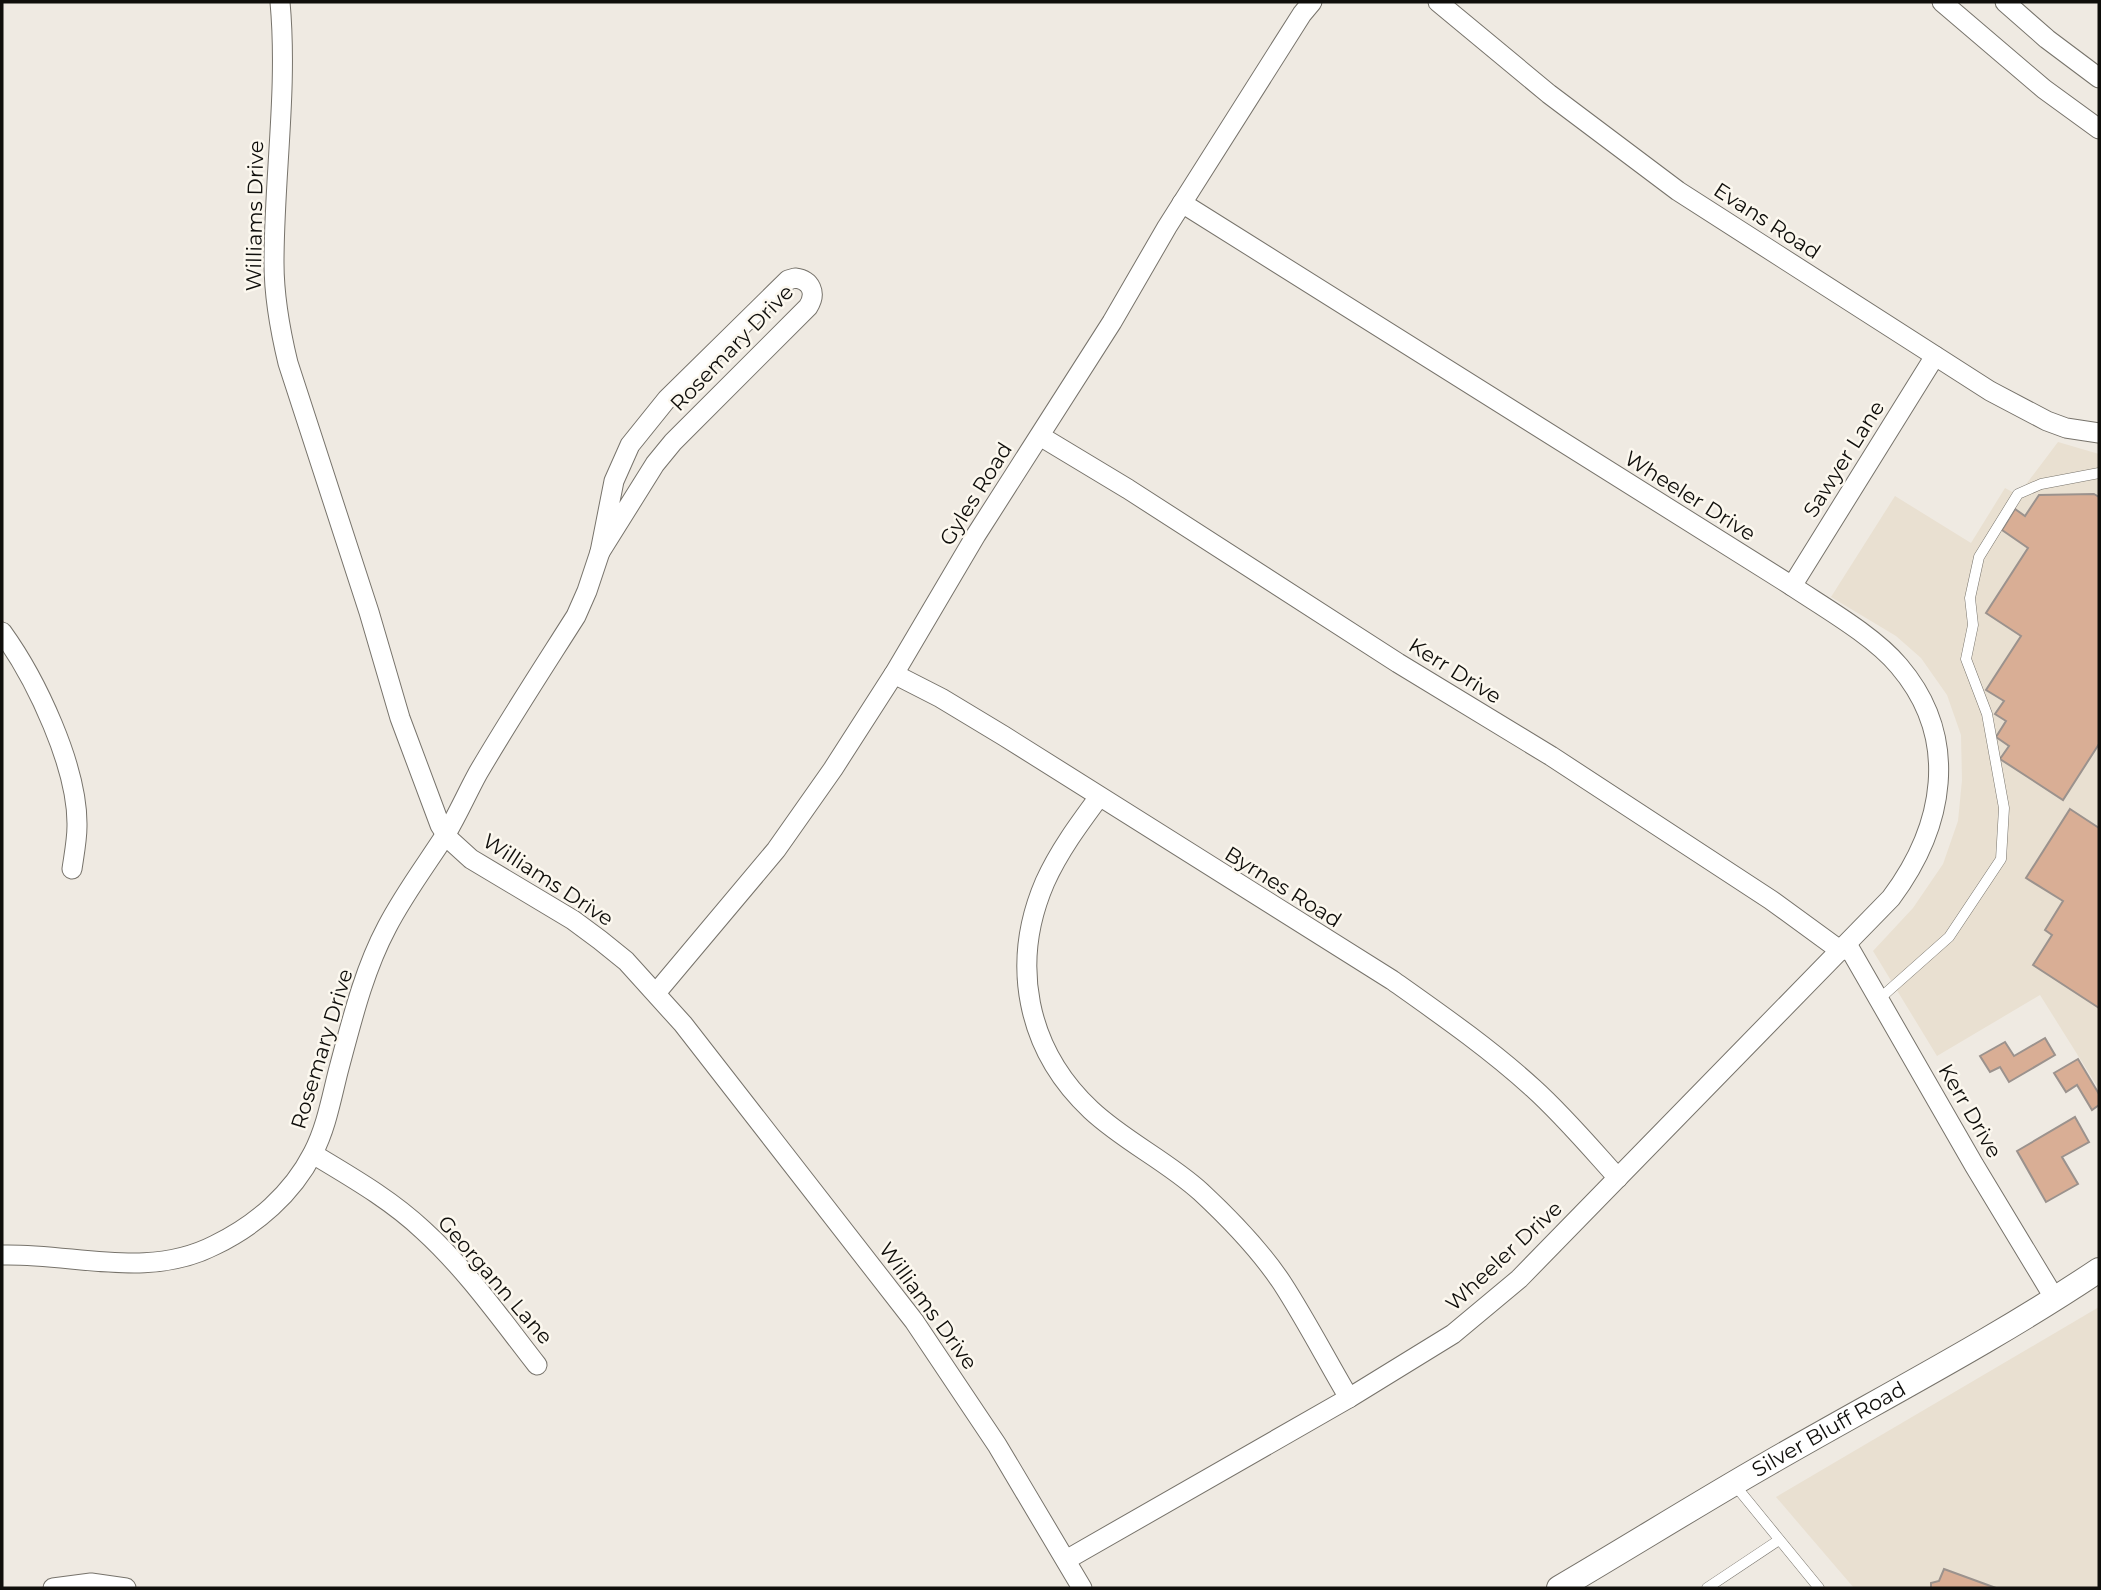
<svg xmlns="http://www.w3.org/2000/svg" width="2101" height="1590" font-family="Montserrat,sans-serif">
	<style>
		.built { fill: #e9e0d1 }
		.building { fill: #d9ae95; stroke: #9b928d; stroke-width: 2 }
		.lines { fill: none; stroke-linecap: round; stroke-linejoin: round }
		.service-casing { stroke: #77736b; stroke-width: 11 }
		.minor-casing { stroke: #77736b; stroke-width: 21 }
		.tertiary-casing { stroke: #77736b; stroke-width: 26 }
		.service { stroke: #fff; stroke-width: 10 }
		.minor { stroke: #fff; stroke-width: 19 }
		.tertiary { stroke: #fff; stroke-width: 24 }
		.labels { text-anchor: middle; stroke-width: 5; stroke-linejoin: round; paint-order: stroke }
		.street-label { font-size: 21px; fill: #0f0e0b; stroke: #fcf8ef }
	</style>
	<rect width="100%" height="100%" fill="#efeae2"/>
	<g class="built">
		<polygon points="2058,442 2099,454 2099,1089 2040,995 1937,1056 1873,951 1913,908 1943,864 1958,821 1962,780 1961,735 1947,695 1921,658 1896,636 1831,597 1895,496 1971,543 2005,488 2018,495"/>
		<polygon points="2099,1307 2099,1581 2097,1588 1854,1588 1776,1497"/>
	</g>
	<g class="building">
		<polygon points="2094,494 2099,497 2099,744 2063,800 2000,759 2009,746 1996,737 2006,721 1995,714 2004,701 1986,690 2021,636 1986,613 2028,548 2002,530 2015,509 2025,516 2039,495"/>
		<polygon points="2070,809 2099,828 2099,1008 2033,965 2052,935 2045,930 2063,901 2026,878"/>
		<polygon points="2045,1038 2055,1055 2009,1082 2000,1067 1990,1072 1980,1056 2005,1042 2014,1056"/>
		<polygon points="2078,1059 2099,1094 2099,1105 2092,1110 2077,1085 2066,1092 2054,1073"/>
		<polygon points="2075,1117 2089,1142 2062,1157 2078,1184 2046,1202 2017,1151"/>
		<polygon points="1944,1569 1996,1588 1931,1588 1931,1583 1939,1581"/>
	</g>
	<g class="lines">
		<g class="service-casing">
			<g id="service">
				<polyline points="1878,1000 1949,937 2001,859 2004,808 1987,714 1966,659 1973,625 1970,598 1979,557 2018,494 2041,484 2099,473"/>
				<polyline points="1734,1484 1819,1588"/>
				<polyline points="1707,1588 1779,1540"/>
			</g>
		</g>
		<g class="minor-casing">
			<g id="minor">
				<path d="M280,2c8,87 -6,174 -6,261 0,34 6,67 14,100l81,249 31,106 40,107 9,14 22,20 102,61 27,20 26,21 57,63 231,297 83,124 85,143"/>
				<polyline points="1438,2 1549,94 1678,191 1990,391 2047,421 2066,428 2099,433"/>
				<polyline points="1942,2 2044,89 2099,129"/>
				<polyline points="2005,2 2047,39 2099,78"/>
				<path d="M795,278c16,2 22,15 13,29l-135,135 -18,22 -55,88 14,-71 16,-36 37,-46 121,-119z"/>
				<polyline points="1040,436 1128,489 1398,663 1551,756 1771,900 1841,951"/>
				<polyline points="1792,586 1935,356"/>
				<path d="M2,632c34,47 76,135 75,194 0,14 -3,29 -5,43"/>
				<path d="M894,674l47,24 63,38 388,244c48,34 97,68 141,108 30,27 57,59 85,90"/>
				<path d="M1099,797c-20,27 -40,54 -54,85 -35,81 -19,167 46,228 33,31 76,51 110,82 29,27 59,58 81,91 24,37 44,76 67,115"/>
				<polyline points="1847,944 1974,1165 2055,1299"/>
				<polyline points="656,993 776,850 833,769 894,674 976,535 1112,322 1167,227 1302,14 1312,2"/>
				<path d="M313,1154c38,23 77,45 110,76 43,39 78,89 114,135"/>
				<path d="M2,1255c72,-2 145,25 213,-10 41,-20 77,-51 98,-92 13,-25 18,-53 25,-81 13,-48 25,-100 49,-145 17,-33 39,-62 59,-93 12,-20 21,-41 32,-61 31,-53 65,-105 98,-157l11,-25 13,-39"/>
				<path d="M1066,1560l283,-162 104,-64 66,-55 372,-381c53,-71 70,-159 8,-232 -25,-30 -74,-58 -107,-80l-610,-383"/>
				<polyline points="53,1588 91,1583 126,1588"/>
			</g>
		</g>
		<g class="tertiary-casing">
			<g id="tertiary">
				<path id="s1" d="M1559,1588c70,-41 140,-85 210,-125 111,-64 224,-122 330,-193"/>
			</g>
		</g>
		<use href="#service" class="service"/>
		<use href="#minor" class="minor"/>
		<use href="#tertiary" class="tertiary"/>
	</g>
	<g class="labels">
		<g class="street-label">
			<text transform="translate(255 216) rotate(-89)" y="7">Williams Drive</text>
			<text transform="translate(1767 221) rotate(33)" y="7">Evans Road</text>
			<text transform="translate(732 348) rotate(-46)" y="7">Rosemary Drive</text>
			<text transform="translate(1844 459) rotate(-58)" y="7">Sawyer Lane</text>
			<text transform="translate(976 494) rotate(-58)" y="7">Gyles Road</text>
			<text transform="translate(1690 496) rotate(32)" y="7">Wheeler Drive</text>
			<text transform="translate(1455 671) rotate(32)" y="7">Kerr Drive</text>
			<text transform="translate(548 880) rotate(33)" y="7">Williams Drive</text>
			<text transform="translate(1283 887) rotate(32)" y="7">Byrnes Road</text>
			<text transform="translate(322 1049) rotate(-73)" y="7">Rosemary Drive</text>
			<text transform="translate(1970 1111) rotate(60)" y="7">Kerr Drive</text>
			<text transform="translate(1504 1256) rotate(-43)" y="7">Wheeler Drive</text>
			<text transform="translate(495 1280) rotate(49)" y="7">Georgann Lane</text>
			<text transform="translate(928 1306) rotate(54)" y="7">Williams Drive</text>
			<text dy="7" stroke="none"><textPath href="#s1" startOffset="313">Silver Bluff Road</textPath></text>
		</g>
	</g>
	<rect width="2101" height="1590" fill="none" stroke="#0f0e0b" stroke-width="7"/>
</svg>
